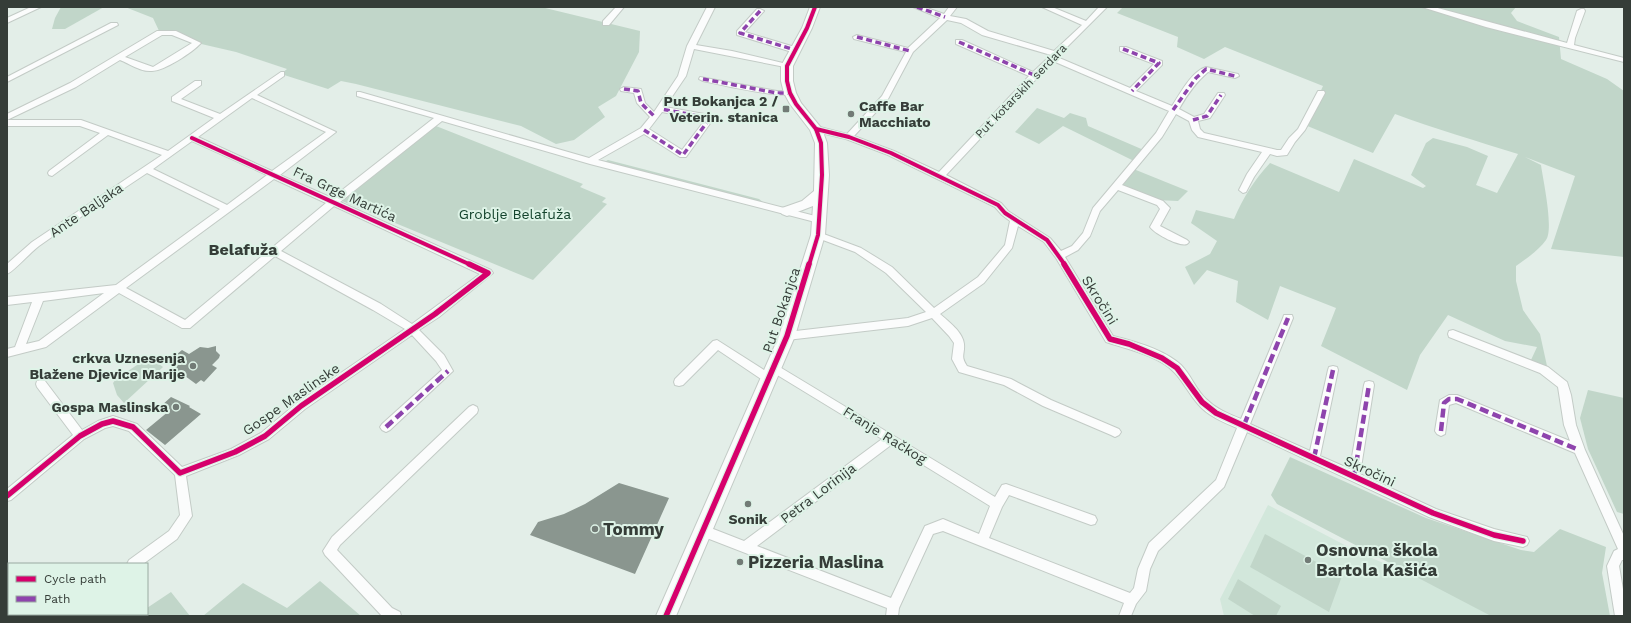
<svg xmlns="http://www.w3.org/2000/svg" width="1631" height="623" font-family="'Work Sans',sans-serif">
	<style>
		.built { fill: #d2e7db }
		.green { fill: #c1d6c9 }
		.building { fill: #8a968f }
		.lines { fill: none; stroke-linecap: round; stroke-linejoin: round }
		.street-casing { stroke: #c3cbc6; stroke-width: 2 }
		.secondary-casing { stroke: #c3cbc6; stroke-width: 2 }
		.street { fill: #fbfcfc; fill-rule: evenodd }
		.secondary { fill: #fbfcfc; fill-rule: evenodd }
		.quiet-far1 { stroke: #8e44ad; stroke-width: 3.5; stroke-dasharray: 6 3.5; stroke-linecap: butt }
		.quiet { stroke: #8e44ad; stroke-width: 4.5; stroke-dasharray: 9 4.5; stroke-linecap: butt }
		.cycleway-far1-casing { stroke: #def3e7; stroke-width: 6 }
		.cycleway-casing { stroke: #def3e7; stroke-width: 8 }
		.cycleway-far1 { stroke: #d6006c; stroke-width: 4 }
		.cycleway { stroke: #d6006c; stroke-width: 5.5 }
		.poi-dot { fill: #727b76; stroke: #def3e7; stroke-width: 1.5 }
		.labels { text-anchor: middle; stroke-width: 4; stroke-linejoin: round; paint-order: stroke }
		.far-street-label { font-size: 12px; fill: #353d38; stroke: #def3e7 }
		.poi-label { font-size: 14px; font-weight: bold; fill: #353d38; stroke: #def3e7; text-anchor: end }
		.street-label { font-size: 14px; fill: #353d38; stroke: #def3e7 }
		.park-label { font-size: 14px; fill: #14442d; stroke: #def3e7 }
		.quarter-label { font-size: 16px; font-weight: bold; fill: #353d38; stroke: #def3e7 }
		.near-poi-label { font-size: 17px; font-weight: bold; fill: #353d38; stroke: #def3e7; text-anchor: start }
	</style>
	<rect width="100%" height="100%" fill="#e3eee8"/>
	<polygon class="built" points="1268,505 1362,554 1510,616 1224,616 1220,599"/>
	<g class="green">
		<polygon points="61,7 104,7 65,29 52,29 55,18"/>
		<polygon points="125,7 541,7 640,31 639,52 616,96 598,107 605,117 574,140 556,144 521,126 356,84 341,81 328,89 281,74 287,69 236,52 197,43 173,33 160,33 153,18"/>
		<path d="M1123,7h393l-5,6 6,8 42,16 2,22 46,20 17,12v166l-73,-8 24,-73 -50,-19 16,8c2,15 13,64 5,75 -7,10 -20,19 -30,26v15l7,29 17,24 7,32 -16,-6 6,-13 -32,-6 -57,-26 -28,40 -13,35 -86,-44 15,-38 -56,-22 -12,34 -32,-18 2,-21 -31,-11 -13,15 -9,-18 25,-13 7,-13 -26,-18 5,-13 38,9c9,-21 20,-39 36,-56l69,29 15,-33 69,29 3,-2 -15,-11 15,-32 7,-5 34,9 21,9 -12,29 21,8 21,-39c-41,-13 -83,-25 -123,-40l-22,39 -68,-28 18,-39 -98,-39 -21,12 -27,-12 1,-10 -61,-24z"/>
		<polygon points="1037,108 1064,118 1070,113 1086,118 1088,126 1146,151 1136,162 1063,126 1039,144 1015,132"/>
		<polygon points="436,126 583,184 580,187 606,198 602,202 607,204 533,280 342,201"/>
		<polygon points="608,160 759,199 764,203 607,163 606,161"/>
		<polygon points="1131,168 1188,191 1178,201 1156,200 1118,184"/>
		<polygon points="149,357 163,367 124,403 117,395 113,383 116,379"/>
		<polygon points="1588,390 1624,398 1624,514 1617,512 1588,449 1580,418"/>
		<polygon points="1290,457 1426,518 1521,550 1534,552 1560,529 1606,547 1602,573 1610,616 1491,616 1277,504 1271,495"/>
		<polygon points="1265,534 1342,576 1329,612 1250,567"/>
		<polygon points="1238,579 1281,606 1276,616 1255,616 1228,599"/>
		<polygon points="320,581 361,616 203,616 243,583 287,608"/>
		<polygon points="171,592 190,616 140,616 142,614 147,614 147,608"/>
	</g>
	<g class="building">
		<polygon points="216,346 216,351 220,355 219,358 212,365 217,368 204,382 201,380 196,384 185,376 169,369 175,364 170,360 182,350 189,354 200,347 208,348"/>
		<polygon points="171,397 190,406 189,407 201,414 165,445 146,430 169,411 161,406"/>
		<polygon points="619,483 669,498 635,574 530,535 538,522 564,514 585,504"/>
	</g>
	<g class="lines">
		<g class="street-casing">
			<g id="street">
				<polygon points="31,7 41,7 7,23 7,18"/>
				<polygon points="616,7 624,7 609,25 603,25 603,21"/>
				<path d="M707,7h8l-19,38 36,6 55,13 4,2 -1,2 -96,-19 -8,27 -21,31 45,8 4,3 -28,39h-6l-36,-23 -46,26 221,57 5,3 -2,2 -3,1 -229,-59 -148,-43 -102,81 151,68 2,3 -54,44 -20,13 25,25 9,16 -63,59 -4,2 -4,-2 -2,-3 2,-3 60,-54 -6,-9 -24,-26 -107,74 -36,30 -30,16 -53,21 6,40 -15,23 -34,25h-16l2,-4 40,-29 11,-16 -5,-40 -46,-44 -16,-5 -8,2 -21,11 -73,61 -4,1v-12l66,-54 -36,-48 -1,-3 1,-3 4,-1 4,1 37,49 16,-9 15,-5 24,8 45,43 49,-18 30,-16 36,-30 108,-74 -32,-19 -98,-54 -85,72h-8l-63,-35 -73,54 -39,10v-8l8,-2 17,-45 -25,3v-8l109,-12 104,-76 -73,-36c-36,24 -72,47 -108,73 -7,5 -26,26 -32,28v-10l25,-22 130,-87 -54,-20 -56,41 -3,-1 -1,-2 1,-2 51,-38 -20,-7h-73v-6h74l87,31 46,-33 -42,-17v-4l23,-16h6v4l-20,14 39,15 61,-42h3v4l-27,19 79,37 -56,43 52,23 102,-80 -77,-22v-4h3l229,66 52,-30 9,-11 -13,-14 -3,-10 -13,-2 -1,-2 4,-2 17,2 4,14 9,9 24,-36 9,-30zM252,98l74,34 -54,39 -74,-34zM662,112l43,8 -23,30 -33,-21zM192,141l75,34 -40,30 -74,-36zM274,179l52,24 -141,117 -59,-32zM334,206l146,68 -68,50 -31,-20 -100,-53zM104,293l-65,48 -13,3 17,-43z"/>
				<path d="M913,7h11l20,7 5,-7h8l-7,9 16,3 22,12 66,20 28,-26 -40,-18h10l34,14 13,-14h8l-50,50 73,31 24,-24 -34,-13v-4h6l36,14v4l-26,26 36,15c8,-12 19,-34 34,-39l32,7 1,2 -4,2 -27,-6c-13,11 -21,23 -29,37l15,8 10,-3 14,-21h6l1,2 -15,23 -12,3 2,8 4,4 73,17h4l8,-12 9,-9 20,-38h6l1,2 -20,37 -10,12 -8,13 -10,1 -7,-2 -16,23 -8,15 -3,1 -4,-3 8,-16 15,-22 -64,-15 -6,-7 -3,-9 -13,-7 -14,23 -40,48 41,16 7,7 -10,18 27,14 2,2 -2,2c-7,3 -32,-10 -37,-17l10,-18 -3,-4 -39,-15 -18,21 -10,25 -12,14 -13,7 48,79c21,5 52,14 68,29 10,10 15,25 25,34 10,10 23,15 35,20l42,-101 1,-3h8l1,3 -43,106 60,27 18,-81 1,-3 4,-1 4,1 1,3 -18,86 30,13 14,-84 1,-3 4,-1 4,1 1,3 -14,89 76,35 58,20 33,8 2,4 -2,4 -4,2 -29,-6 -65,-24 -182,-85 -23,55 -66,64 -8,18 -4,22 -10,13 -5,12h-12l5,-13 -181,-72 -10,3 -34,74 -1,8h-12l1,-8 -188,-73 -2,-4 2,-4 4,-2 41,16 138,-102 -113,-69 -1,-3 1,-3 4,-1 222,134 7,-12 4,-1 89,32 2,4 -2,4 -4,1 -82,-30 -7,12 -13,31 141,55 4,-5 4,-19 11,-26 67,-63 21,-52c-14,-6 -29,-12 -39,-24 -9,-10 -15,-23 -24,-32 -15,-16 -47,-23 -68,-30l-50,-84 -12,-16 -26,-16 -6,22 -28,35 -44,31c8,7 23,18 24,30 1,10 -4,12 3,22l44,13 40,21 68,29 2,3 -2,3 -4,2 -4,-2 -68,-29 -39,-21 -45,-13 -7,-13 2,-16 -5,-7 -17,-18 -24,8 -121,14 -4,-1 -1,-3 1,-3 4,-1 121,-14 18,-6 -40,-39 -31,-21 -40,-15 -2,-2 2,-2h6l40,15 31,19 42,41 44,-31 27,-32 5,-24 -8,-6 -7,-8 -107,-52 -42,-16 -33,-8 -1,-2 4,-3 31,8 35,-38 24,-44 -52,-13 -1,-2 4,-2 51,13 32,-30zM947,20l14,3 21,12 69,20 -18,17 -71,-32h-6v4l73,32 -90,96 -45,-21 -40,-15 34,-37 25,-47zM1053,61l116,50 -13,22 -63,75 -10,25 -11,13 -11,5 -11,-13 -42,-27 -7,-8 -55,-28zM891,445l99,61 -11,28 -36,-15 -18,7 -34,72 -134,-52z"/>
				<polygon points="1422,7 1434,7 1567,43 1577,11 1581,9 1584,9 1585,11 1575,38 1574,45 1624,58 1624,62 1486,27"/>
				<polygon points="757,9 760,9 764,11 745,32 798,48 798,52 792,52 737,35 737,31"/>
				<polygon points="111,23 117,23 118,25 7,82 7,77"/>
				<path d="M157,31h19l25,12c-8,9 -37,28 -49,28 -11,1 -22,-7 -32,-11l-44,27 -69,33v-6l63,-31zM162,35h10l20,8 -39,24 -28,-10z"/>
				<path d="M700,77l77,14h13l4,2c-8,7 -77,-9 -91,-12l-4,-2z"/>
				<polygon points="1453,330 1548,367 1567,382 1571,395 1576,425 1585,450 1624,536 1624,560 1622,560 1619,566 1624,595 1624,616 1615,616 1607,566 1614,551 1618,549 1575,453 1456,403 1449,405 1445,434 1441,436 1437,434 1435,431 1440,400 1449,395 1457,395 1570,441 1564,425 1558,387 1540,373 1449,337 1448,334 1449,331"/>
				<polygon points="717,340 772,375 773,378 772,381 768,382 764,381 718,350 683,385 679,386 675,385 674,382 675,379 713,341"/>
				<polygon points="473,405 477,407 478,410 477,413 340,545 337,550 392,608 400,612 401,616 382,616 325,555 323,551 332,537 469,407"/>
				<rect x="43" y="614" width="16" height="2"/>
			</g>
		</g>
		<g class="secondary-casing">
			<polygon id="secondary" points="810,7 820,7 812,28 793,66 793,81 796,93 801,103 822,129 827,143 829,175 825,235 795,336 676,616 656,616 779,336 811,235 813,206 787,216 782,214 780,211 782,208 802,201 814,191 815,143 810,130 790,104 784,93 781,81 781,66 802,28"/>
		</g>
		<use href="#street" class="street"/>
		<use href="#secondary" class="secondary"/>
		<g class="quiet-far1">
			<polyline points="917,7 945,17"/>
			<polyline points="760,11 740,33 795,50"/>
			<polyline points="857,37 910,51"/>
			<polyline points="959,42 1034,75"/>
			<polyline points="1123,49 1159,63 1132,91"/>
			<polyline points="703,79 777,93 790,93"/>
			<polyline points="624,89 638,91 641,103 655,117"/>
			<polyline points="1173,110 1196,78 1206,69 1235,76"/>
			<polyline points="1193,120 1207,116 1221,95"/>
			<polyline points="644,130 683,155 710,118 661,109"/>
		</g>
		<g class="quiet">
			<polyline points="1244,425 1288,318"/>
			<polyline points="386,427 448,371"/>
			<polyline points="1441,431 1444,403 1449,399 1457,399 1579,450"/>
			<polyline points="1314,458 1333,370"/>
			<polyline points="1354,477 1369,385"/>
		</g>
		<g class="cycleway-far1-casing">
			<g id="cycleway-far1">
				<polyline points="816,129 849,137 891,153 998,205 1005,213 1047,240 1065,265"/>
				<polyline points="192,138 471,265"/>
				<polyline points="809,265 818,235 822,175 821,143 816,129 796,104 790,93 787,81 787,66 807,28 815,7"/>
			</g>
		</g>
		<g class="cycleway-casing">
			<g id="cycleway">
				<polyline points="1064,264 1110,339 1129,344 1162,358 1177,368 1202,402 1216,413 1433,513 1494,535 1523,541"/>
				<polyline points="7,496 80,436 102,424 113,421 133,427 180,473 235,452 265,436 301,406 435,314 488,273 469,264"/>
				<polyline points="666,616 787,336 809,264"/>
			</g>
		</g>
		<use href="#cycleway-far1" class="cycleway-far1"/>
		<use href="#cycleway" class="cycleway"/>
	</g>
	<g class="poi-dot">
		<rect x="782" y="105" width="8" height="8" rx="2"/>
		<circle cx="851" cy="114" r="4"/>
		<circle cx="193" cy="366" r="4"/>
		<circle cx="176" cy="407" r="4"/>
		<circle cx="748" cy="504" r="4"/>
		<circle cx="595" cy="529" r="4"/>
		<circle cx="1308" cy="560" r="4"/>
		<circle cx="740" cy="562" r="4"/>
	</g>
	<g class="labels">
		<g class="far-street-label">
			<text transform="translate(1021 91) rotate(-46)" y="4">Put kotarskih serdara</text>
		</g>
		<g class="poi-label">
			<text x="778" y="106">Put Bokanjca 2 /<tspan x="778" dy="16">Veterin. stanica</tspan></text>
			<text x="859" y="111" text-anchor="start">Caffe Bar<tspan x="859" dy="16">Macchiato</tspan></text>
			<text x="185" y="363">crkva Uznesenja<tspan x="185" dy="16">Blažene Djevice Marije</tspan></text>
			<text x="168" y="412">Gospa Maslinska</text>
			<text x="748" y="524" text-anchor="middle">Sonik</text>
		</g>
		<g class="street-label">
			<text transform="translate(345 194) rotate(25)" y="5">Fra Grge Martića</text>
			<text transform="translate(86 210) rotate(-34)" y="5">Ante Baljaka</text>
			<text transform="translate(1100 300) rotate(58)" y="5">Skročini</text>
			<text transform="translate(781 310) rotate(-71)" y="5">Put Bokanjca</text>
			<text transform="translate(291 399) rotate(-35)" y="5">Gospe Maslinske</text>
			<text transform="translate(885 435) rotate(32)" y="5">Franje Račkog</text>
			<text transform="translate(1370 471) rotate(25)" y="5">Skročini</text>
			<text transform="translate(818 493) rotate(-37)" y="5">Petra Lorinija</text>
		</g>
		<g class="park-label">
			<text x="515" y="219">Groblje Belafuža</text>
		</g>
		<g class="quarter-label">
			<text x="243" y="255">Belafuža</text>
		</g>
		<g class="near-poi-label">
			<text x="603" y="535">Tommy</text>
			<text x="1316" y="556">Osnovna škola<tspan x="1316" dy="20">Bartola Kašića</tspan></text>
			<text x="748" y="568">Pizzeria Maslina</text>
		</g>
	</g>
	<rect width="1631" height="623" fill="none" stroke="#353d38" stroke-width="16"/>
	<rect x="8" y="563" width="140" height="52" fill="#def3e7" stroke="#9aaaa1"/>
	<rect x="16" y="576" width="20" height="6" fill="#d6006c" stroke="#9aaaa1"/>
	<text x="44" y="583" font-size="12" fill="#353d38">Cycle path</text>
	<rect x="16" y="596" width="20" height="6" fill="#8e44ad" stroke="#9aaaa1"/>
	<text x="44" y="603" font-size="12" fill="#353d38">Path</text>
</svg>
